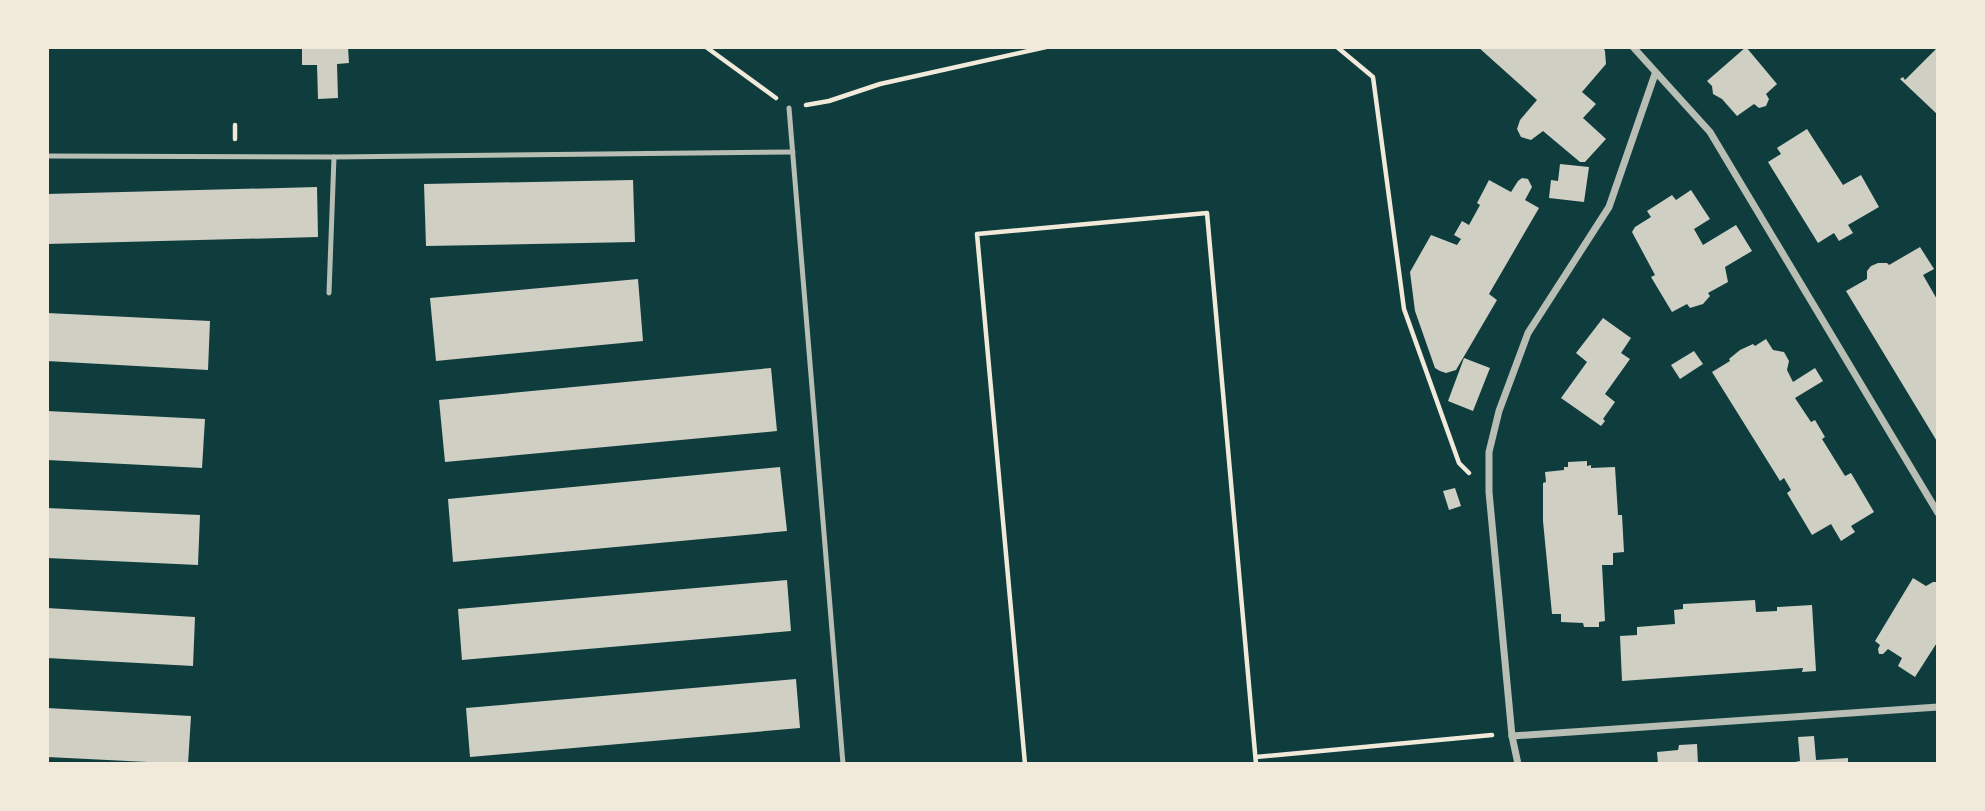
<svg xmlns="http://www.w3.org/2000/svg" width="1985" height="811" font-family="'Zilla Slab',serif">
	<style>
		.building { fill: #cfcfc3 }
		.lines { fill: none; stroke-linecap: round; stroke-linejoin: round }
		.path { stroke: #f1e9da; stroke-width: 4.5 }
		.service { stroke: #b8beb3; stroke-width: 5 }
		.minor { stroke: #b8beb3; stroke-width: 7 }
	</style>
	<rect width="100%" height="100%" fill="#0f3d3e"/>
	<g class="building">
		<polygon points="302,47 348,47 349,63 337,64 338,98 318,99 317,65 302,65"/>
		<polygon points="1478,47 1603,47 1605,51 1606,64 1582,92 1596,104 1583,118 1606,139 1585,162 1580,162 1543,131 1531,140 1521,137 1517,129 1520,120 1537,100"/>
		<polygon points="1746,47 1777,84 1766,94 1769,99 1766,106 1759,108 1754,104 1737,116 1722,99 1713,94 1712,86 1707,81"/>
		<polygon points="1938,47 1938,115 1900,79 1903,77 1905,80"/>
		<polygon points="1807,129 1843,185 1861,175 1879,207 1848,225 1853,233 1839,241 1834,233 1818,243 1768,162 1781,154 1777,148"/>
		<polygon points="1560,164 1589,167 1584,202 1549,198 1551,180 1558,181"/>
		<polygon points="1522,178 1528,179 1532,187 1525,200 1539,208 1489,294 1497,300 1456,370 1446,373 1440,371 1435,368 1415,311 1410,272 1431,235 1457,245 1461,239 1454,235 1462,221 1469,225 1480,205 1477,203 1489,180 1511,192 1518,181"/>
		<polygon points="633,180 635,242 426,246 424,184"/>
		<polygon points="317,187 318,237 47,244 47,194"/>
		<polygon points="1691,190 1710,219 1694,229 1703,245 1736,225 1752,251 1725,267 1728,282 1708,293 1710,296 1703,304 1690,308 1687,304 1672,312 1651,277 1655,275 1632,232 1635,227 1651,217 1647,211 1672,195 1676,200"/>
		<polygon points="1920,247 1934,269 1923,275 1938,301 1938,443 1846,291 1867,279 1867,271 1871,266 1878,263 1887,263 1889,265"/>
		<polygon points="638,279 643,341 436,361 430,298"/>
		<polygon points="47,313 210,321 208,370 47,361"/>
		<polygon points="1603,318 1631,338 1621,353 1630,359 1605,394 1615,402 1603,419 1605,421 1601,426 1561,398 1587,362 1576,353"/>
		<polygon points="1766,339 1773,350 1784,352 1789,361 1787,370 1793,382 1815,368 1823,381 1795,398 1811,422 1815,420 1825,437 1822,439 1845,476 1851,473 1874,512 1851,526 1855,532 1841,541 1831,524 1812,535 1787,493 1791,490 1784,478 1780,481 1712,372 1730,361 1729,359 1740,350 1753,344 1755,346"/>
		<polygon points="1694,351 1703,364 1680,379 1671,365"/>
		<polygon points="1464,358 1490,368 1473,411 1448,401"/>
		<polygon points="771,368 777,431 445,462 439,400"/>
		<polygon points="47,411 205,419 202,468 47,460"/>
		<polygon points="1587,461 1587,466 1591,465 1591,468 1615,467 1618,515 1622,515 1624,552 1613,553 1613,565 1602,565 1605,621 1599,622 1599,627 1584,627 1583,623 1561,622 1561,614 1552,614 1543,521 1543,483 1546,482 1545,472 1564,470 1564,467 1568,467 1568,462"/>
		<polygon points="780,467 787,531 453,562 448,499"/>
		<polygon points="1455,488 1461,506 1449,510 1443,491"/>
		<polygon points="47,508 200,515 198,565 47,558"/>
		<polygon points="1913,578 1926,586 1933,582 1938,582 1938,641 1915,677 1898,666 1902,658 1888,649 1883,654 1879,654 1878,649 1880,645 1875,641"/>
		<polygon points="787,580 791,631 462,660 458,609"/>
		<polygon points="1755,600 1756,612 1777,611 1777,607 1812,605 1816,671 1802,672 1803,668 1622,681 1620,636 1637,635 1637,627 1675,624 1674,610 1683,609 1683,604"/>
		<polygon points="47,608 195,617 193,666 47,658"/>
		<polygon points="796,679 800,728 470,757 466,708"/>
		<polygon points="47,708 191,716 188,764 47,757"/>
		<polygon points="1814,736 1816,760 1848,758 1848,764 1795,764 1795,762 1800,761 1798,737"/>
		<polygon points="1697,744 1698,764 1658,764 1657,752 1678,750 1679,745"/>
	</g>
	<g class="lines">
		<g class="path">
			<polyline points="706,47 776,98"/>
			<polyline points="1337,47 1373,77 1404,309 1459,463 1469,473"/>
			<polyline points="806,105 829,101 880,84 1046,47"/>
			<polyline points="235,125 235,139"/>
			<polyline points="1256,757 1492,735"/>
			<polyline points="1025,764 977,234 1207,213 1256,764"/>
		</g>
		<g class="service">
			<polyline points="789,108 843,764"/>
			<polyline points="47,156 334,157 793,152"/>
			<polyline points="329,293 334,157"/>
		</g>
		<g class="minor">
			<polyline points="1633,47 1710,132 1938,513"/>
			<polyline points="1512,736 1938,707"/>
			<polyline points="1518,764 1512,736 1489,492 1489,452 1499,411 1528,333 1609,207 1655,74"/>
		</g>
	</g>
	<rect width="1985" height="811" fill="none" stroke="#f1e9da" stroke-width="98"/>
</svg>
